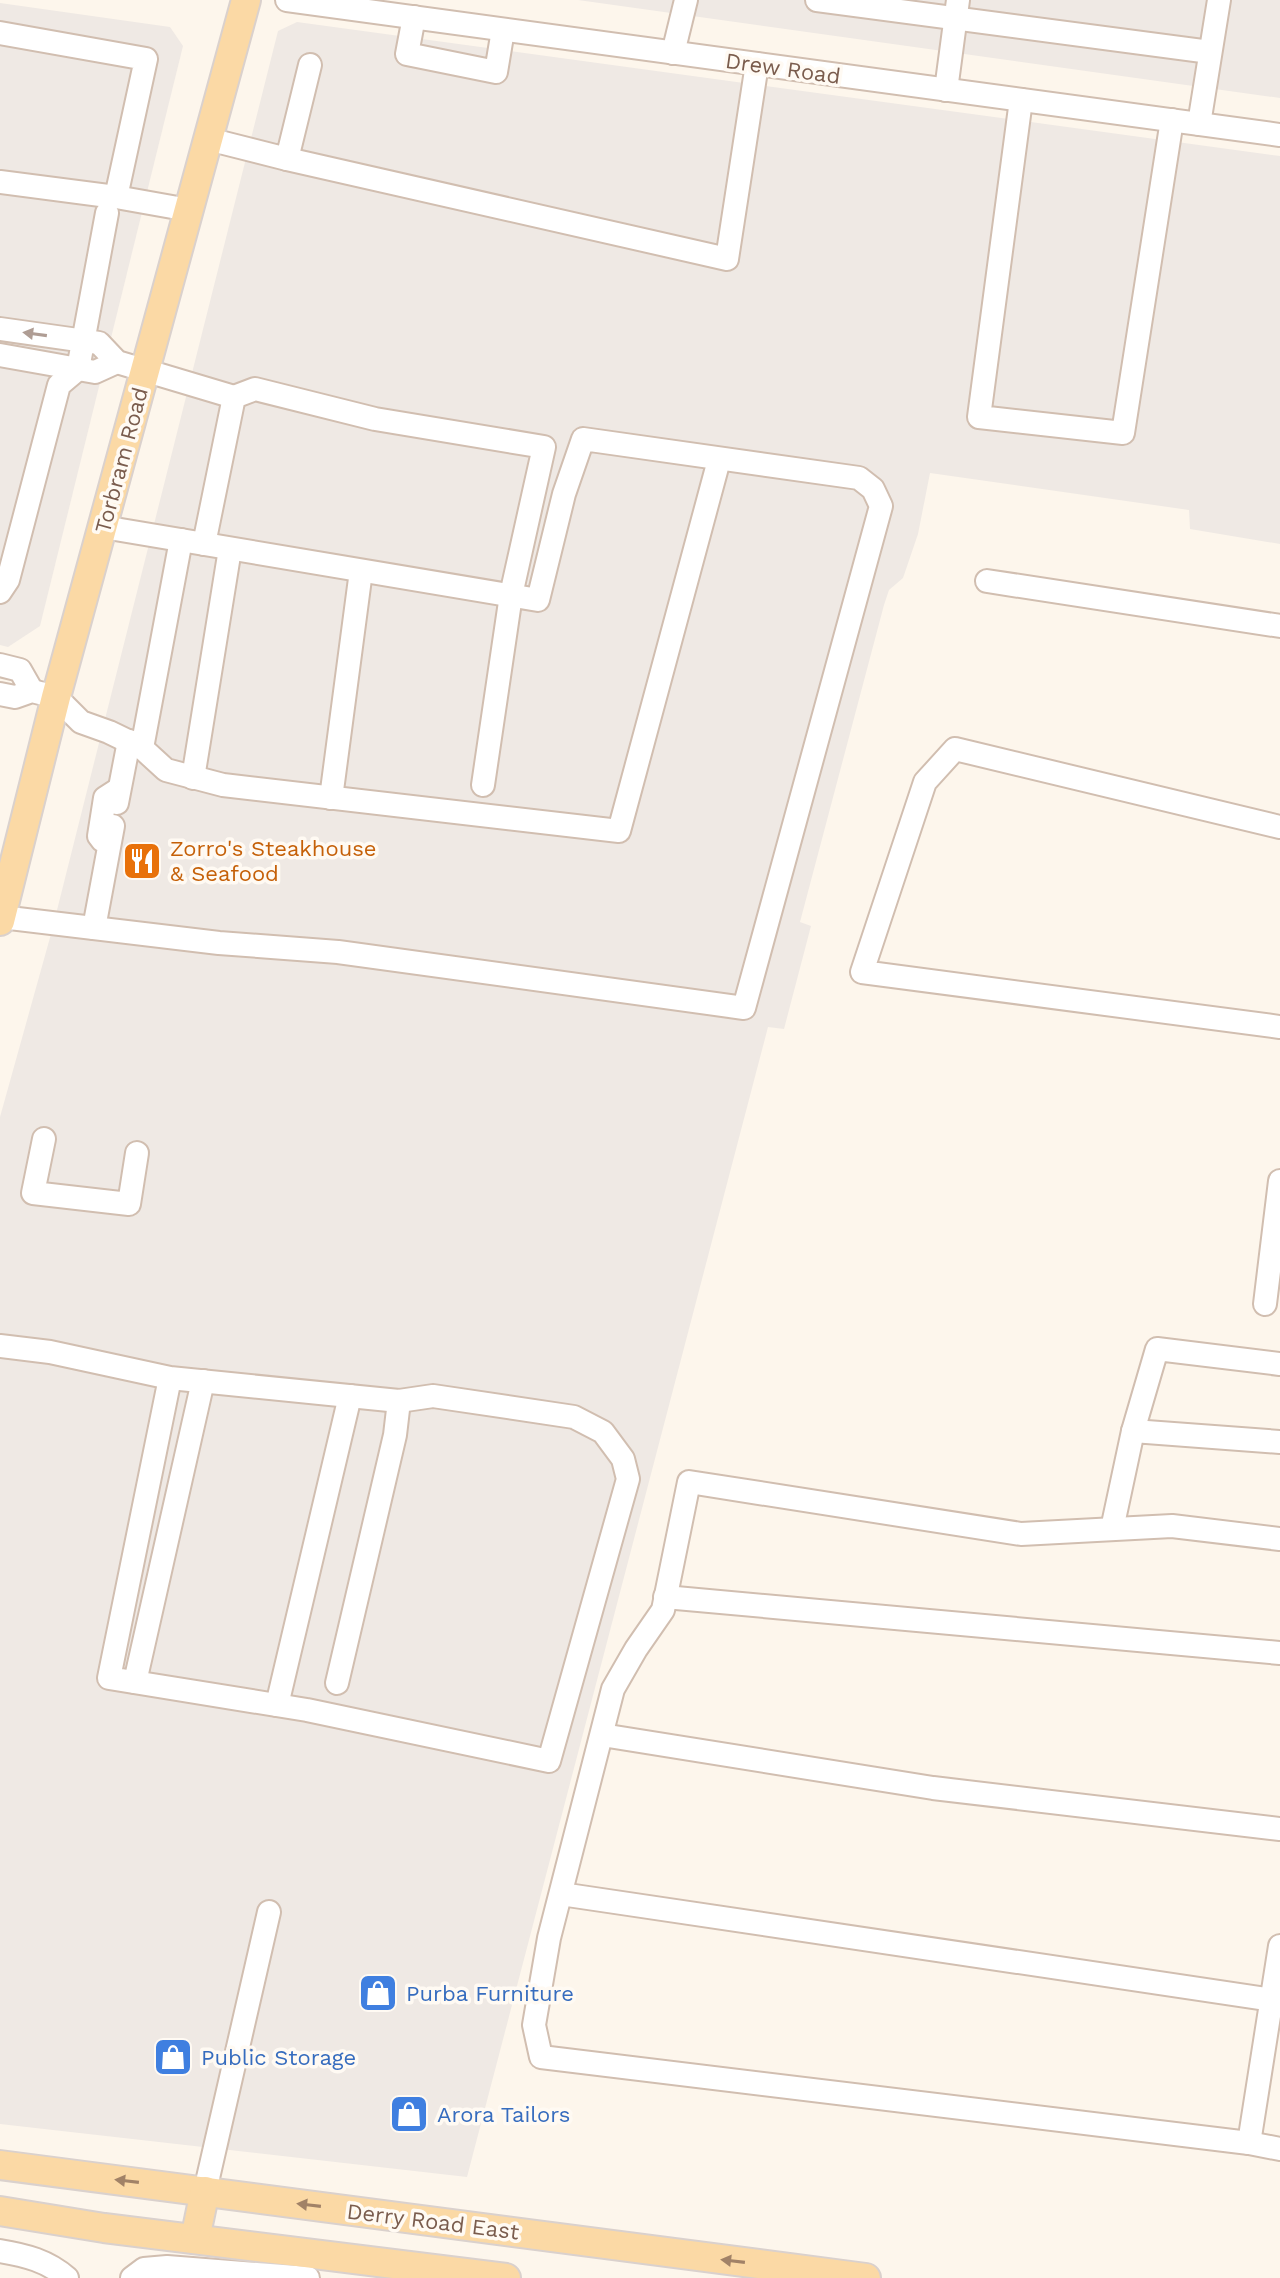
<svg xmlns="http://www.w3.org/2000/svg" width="1280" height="2278" font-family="'Work Sans',sans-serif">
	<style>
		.industrial { fill: #efe9e4 }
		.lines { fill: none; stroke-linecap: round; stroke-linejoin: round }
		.minor-casing { stroke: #d1beb0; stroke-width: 26 }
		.major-casing { stroke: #dad1cd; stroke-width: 32 }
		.minor { stroke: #fff; stroke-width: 22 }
		.major { stroke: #fbd9a5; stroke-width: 28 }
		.oneway { fill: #af9d94 }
		.oneway2 { fill: #a18267 }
		.labels { text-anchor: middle; stroke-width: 7; stroke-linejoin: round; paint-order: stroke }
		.street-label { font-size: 22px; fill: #7a5c4d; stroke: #fffaf3 }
		.food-label { font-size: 22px; fill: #c56008; stroke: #fffaf3; text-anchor: start }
		.shop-label { font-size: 22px; fill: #366cbe; stroke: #fffaf3; text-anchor: start }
	</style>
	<rect width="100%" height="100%" fill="#fdf6ec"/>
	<g class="industrial">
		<polygon points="578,0 1280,0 1280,98"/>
		<polygon points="0,3 170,27 183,46 40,626 8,647 0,645"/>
		<polygon points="297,22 1280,156 1280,544 1190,529 1189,510 930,473 918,534 903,578 889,590 884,605 800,922 811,926 784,1029 768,1027 467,2177 0,2124 0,1117 51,934 278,31"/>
	</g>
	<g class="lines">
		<g class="minor-casing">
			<g id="minor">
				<polyline points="287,0 1280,135"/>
				<polyline points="817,0 1210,52"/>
				<polyline points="414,17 407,54 496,72 503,30"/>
				<polyline points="0,33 146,59 116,197"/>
				<polyline points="673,53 686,0"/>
				<polyline points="946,90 958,0"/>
				<polyline points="1021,100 979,417 1123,433 1172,120"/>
				<polyline points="1199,124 1219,0"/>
				<polyline points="208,139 287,159 310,65"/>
				<polyline points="287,159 727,259 757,64"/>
				<polyline points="0,182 116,197 189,210"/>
				<polyline points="0,329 99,343 117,362 234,397"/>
				<polyline points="0,355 95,372 117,362"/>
				<polyline points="204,544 234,397 255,389 375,419 544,447 511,595 483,785"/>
				<polyline points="987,581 1280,626"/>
				<polyline points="0,592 8,580 59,385 78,369 107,213"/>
				<polyline points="0,665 20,670 32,691"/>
				<polyline points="0,694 15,697 32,691 56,697 81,722 109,732 142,748 181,540"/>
				<polyline points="142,748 166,770 223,785 619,831 719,460"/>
				<polyline points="193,778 230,549"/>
				<polyline points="331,798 361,571"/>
				<polyline points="117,803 129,741"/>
				<polyline points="1280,827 955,749 925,782 862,972 1280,1027"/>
				<polyline points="102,840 99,836 105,798 119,789"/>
				<polyline points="1,917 219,943 338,952 744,1008 881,506 873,489 859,478 583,439 564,494 538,600 103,527"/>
				<polyline points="94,928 113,826"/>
				<polyline points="44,1139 33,1193 129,1204 137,1153"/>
				<polyline points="1265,1304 1280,1181"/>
				<polyline points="0,1346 50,1352 170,1378 399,1401 433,1396 574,1417 603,1432 623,1459 628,1479 549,1761 307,1710 109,1678 170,1378"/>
				<polyline points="1133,1431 1157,1349 1280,1364"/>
				<polyline points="1112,1529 1133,1431 1280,1442"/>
				<polyline points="1280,1539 1172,1526 1021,1534 689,1482 663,1610 636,1649 613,1689 549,1938 534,2025 541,2057 1249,2143 1280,1946"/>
				<polyline points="665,1597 1280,1653"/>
				<polyline points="135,1682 203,1381"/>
				<polyline points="337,1683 395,1435 399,1401"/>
				<polyline points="277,1705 350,1396"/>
				<polyline points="602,1735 933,1788 1280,1829"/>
				<polyline points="561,1894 1280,2001"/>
				<polyline points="1249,2143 1280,2149"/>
				<polyline points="205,2191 269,1912"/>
				<path d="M0,2251c25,4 48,10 67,27"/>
				<polyline points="132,2278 144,2269 167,2267 308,2278"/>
			</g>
		</g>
		<g class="major-casing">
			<g id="major">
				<polyline points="0,921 56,697 246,0"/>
				<polyline points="0,2165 866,2278"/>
				<polyline points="0,2211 104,2228 506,2278"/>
				<polyline points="195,2239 205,2191"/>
			</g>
		</g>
		<use href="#minor" class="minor"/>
		<use href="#major" class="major"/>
	</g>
	<defs><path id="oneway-solid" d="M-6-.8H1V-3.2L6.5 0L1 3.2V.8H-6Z" transform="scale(2)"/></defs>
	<use class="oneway" href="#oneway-solid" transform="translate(35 334) rotate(-172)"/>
	<g class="oneway2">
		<use href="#oneway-solid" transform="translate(127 2181) rotate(-173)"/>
		<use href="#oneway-solid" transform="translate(309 2205) rotate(-173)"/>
		<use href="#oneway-solid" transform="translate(733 2261) rotate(-173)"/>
	</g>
	<defs>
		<g id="restaurant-square" transform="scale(2)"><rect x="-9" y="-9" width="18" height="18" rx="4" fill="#e8710a" stroke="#fffaf3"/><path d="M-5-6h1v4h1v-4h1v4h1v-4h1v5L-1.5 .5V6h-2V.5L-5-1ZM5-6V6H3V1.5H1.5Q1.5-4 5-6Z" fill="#fff"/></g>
		<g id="shop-square" transform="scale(2)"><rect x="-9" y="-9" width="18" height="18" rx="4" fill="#3f7fe0" stroke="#fffaf3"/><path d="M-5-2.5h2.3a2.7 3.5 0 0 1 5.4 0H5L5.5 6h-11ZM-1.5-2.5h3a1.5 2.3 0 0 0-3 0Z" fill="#fff"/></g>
	</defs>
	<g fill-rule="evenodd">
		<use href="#restaurant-square" x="142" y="861"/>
		<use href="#shop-square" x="378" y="1993"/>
		<use href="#shop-square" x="173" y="2057"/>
		<use href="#shop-square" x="409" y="2114"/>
	</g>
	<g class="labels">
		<g class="street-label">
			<text transform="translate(783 68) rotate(8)" y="8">Drew Road</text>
			<text transform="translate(121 460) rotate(-75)" y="8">Torbram Road</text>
			<text transform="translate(433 2221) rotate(7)" y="8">Derry Road East</text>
		</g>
		<g class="food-label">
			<text x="170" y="856">Zorro's Steakhouse<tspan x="170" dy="25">&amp; Seafood</tspan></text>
		</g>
		<g class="shop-label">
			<text x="406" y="2001">Purba Furniture</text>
			<text x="201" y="2065">Public Storage</text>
			<text x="437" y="2122">Arora Tailors</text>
		</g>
	</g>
</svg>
